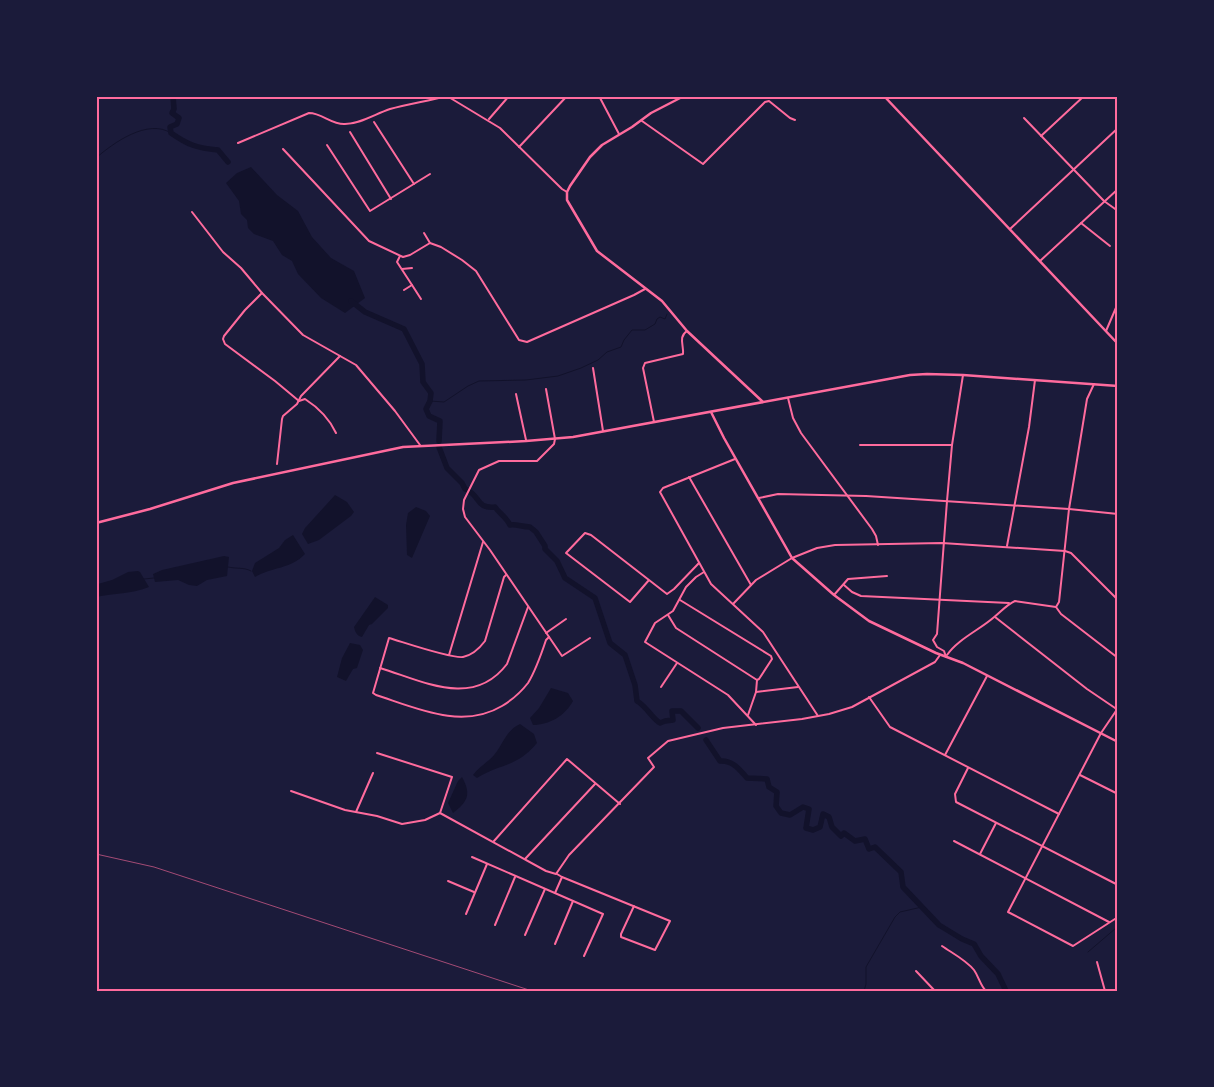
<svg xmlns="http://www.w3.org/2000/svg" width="1214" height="1087" font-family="'Golos Text',sans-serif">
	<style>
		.water { fill: #12122b }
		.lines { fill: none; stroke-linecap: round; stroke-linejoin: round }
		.stream { stroke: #12122b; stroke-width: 1 }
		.river { stroke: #12122b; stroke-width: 5.5 }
		.minor { stroke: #ff6b9d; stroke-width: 2 }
		.tertiary { stroke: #ff6b9d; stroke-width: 2.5 }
		.secondary { stroke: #ff6b9d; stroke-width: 2.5 }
		.primary { stroke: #ff6b9d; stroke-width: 2.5 }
		.rail { stroke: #a44b75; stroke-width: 1 }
		.neatline { fill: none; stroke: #ff6b9d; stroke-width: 2 }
	</style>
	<rect width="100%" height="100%" fill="#1b1b3a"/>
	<g class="water">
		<polygon points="251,167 277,195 298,211 312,237 331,258 354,271 365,298 345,313 321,298 298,274 292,261 282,255 273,241 254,234 248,228 247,220 241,214 239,201 226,183 237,173"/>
		<polygon points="335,495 347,502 354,512 351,516 319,540 308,544 302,534 305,528"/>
		<polygon points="416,507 426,511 430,516 412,558 407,555 406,525 408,513"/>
		<path d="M293,535l12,19c-14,15 -33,13 -50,23l-3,-6 3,-8 24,-15 6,-8z"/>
		<polygon points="224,556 229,557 227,576 207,580 197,586 189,585 178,580 155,582 153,574 162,570"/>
		<path d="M138,571l2,1 9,15c-17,7 -35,6 -53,10v-12l2,-1 14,-4 16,-8z"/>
		<path d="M375,597l13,8v3l-16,16 -3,1 -7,12c-5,-1 -7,-5 -8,-10z"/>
		<polygon points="350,643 360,645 363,650 357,668 353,669 346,681 337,677 342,658"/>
		<path d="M551,688l17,5 5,8c-8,15 -24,24 -40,24l-3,-7 9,-10z"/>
		<path d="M520,724l14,10 3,9c-21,25 -36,20 -60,35l-4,-3c6,-8 15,-13 21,-20 9,-10 12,-25 26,-31z"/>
		<path d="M462,777c10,18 5,25 -9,36l-5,-10 10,-22z"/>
	</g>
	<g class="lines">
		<g class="stream">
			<path d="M96,158c17,-15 52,-40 75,-25"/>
			<polyline points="430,401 444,402 468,386 479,381 526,380 558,376 581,368 598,360 607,352 621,347 624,340 632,330 645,330 655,324 657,319 660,317 665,319 667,314"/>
			<path d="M228,567c8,2 16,0 23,4"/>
			<polyline points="144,579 154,578"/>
			<polyline points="1088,952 1116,928"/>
			<polyline points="864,991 866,984 866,967 895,917 900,912 922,907"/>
		</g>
		<g class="river">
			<path d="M173,96l1,13 -2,4 7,5 -2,6 -7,3 1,6c17,12 26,15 47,17l10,12"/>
			<polyline points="351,301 365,312 404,329 422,364 423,382 431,393 430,401 426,409 429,416 440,421 439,441"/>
			<path d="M439,447l8,21 15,15 3,6c16,6 10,20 30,18 5,7 11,10 15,18 7,-1 12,2 20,2l6,5 9,14v3l12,12 8,17 30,20 15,45 15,12 10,30 2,16c10,6 14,16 23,22l5,-2 8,-1 -1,-9h9l17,17"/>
			<path d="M706,740l14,21c13,-1 20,9 27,17l20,1 2,8 8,5 -1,14 5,7 9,2 13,-8 6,2 -3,19 7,2 7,-3 3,-13 6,3 3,10 9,9 3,-3 11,8 10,-2 4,10 6,-2 26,25 2,15 36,38 23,14 12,5 7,12 17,18 8,17"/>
		</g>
		<g class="minor">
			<polyline points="447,96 500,128 562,189 567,192"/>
			<polyline points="599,96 619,134"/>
			<polyline points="1024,118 1104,201 1118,211"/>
			<polyline points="489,119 509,96"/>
			<polyline points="642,121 703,164 765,102 769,101 790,118 795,120"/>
			<polyline points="374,122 414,184"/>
			<polyline points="350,132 391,199"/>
			<polyline points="1041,136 1084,96"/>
			<path d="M238,143l71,-30c13,0 23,12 36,11 15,0 30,-10 45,-15 18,-5 38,-8 57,-13"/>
			<polyline points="327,145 370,211 430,174"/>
			<polyline points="519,147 567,96"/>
			<polyline points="283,149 369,241 403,257 410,255 430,243 441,247 462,260 476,271 519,340 527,342 634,295 645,289"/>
			<polyline points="192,212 223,252 241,268 262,293 303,335 356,365 395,411 420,445"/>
			<polyline points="1081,223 1110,246"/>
			<polyline points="1010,229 1118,128"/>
			<polyline points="424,233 430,243"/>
			<polyline points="400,256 397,262 412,285 404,290"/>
			<polyline points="1040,261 1118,189"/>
			<polyline points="402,269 412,268"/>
			<polyline points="412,285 421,299"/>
			<path d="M262,293l-17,17 -21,26 -1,3 2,5 50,37 24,20 6,-2c14,9 24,19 31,34"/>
			<polyline points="1106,331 1118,303"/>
			<polyline points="593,368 603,431"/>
			<polyline points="546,389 555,439 554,444 537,461 499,461 479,470 464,500 463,509 465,517 490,550 562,656 590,638"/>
			<polyline points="516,394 526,440"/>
			<polyline points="788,398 793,418 801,433 872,529 876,536 878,545"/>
			<path d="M654,422l-11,-54 2,-5 38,-9c1,-9 -5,-17 4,-23"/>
			<polyline points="860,445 952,445"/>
			<polyline points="735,459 663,488 660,492 711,584 763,632 818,716"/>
			<polyline points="277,464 282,419 283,416 297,404 301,396 340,356"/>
			<polyline points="689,477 751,585"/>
			<polyline points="759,498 778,494 866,496 1069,509 1118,514"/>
			<polyline points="1007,546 1029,427 1035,380"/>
			<polyline points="704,572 696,577 686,587 673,611 655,623 645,642 728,695 756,725"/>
			<path d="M506,575l-2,2 -19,64c-6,8 -12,14 -22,16 -11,2 -60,-15 -74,-19l-16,55 3,2c40,13 86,35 126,11 10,-6 19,-14 26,-23 8,-13 13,-28 18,-43l3,-3"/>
			<polyline points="649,580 630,602 566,553 585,533 591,535 667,594 674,589 699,563"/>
			<polyline points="844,585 852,592 861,596 1009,603"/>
			<polyline points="834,595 848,579 887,576"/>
			<polyline points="680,600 771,656 772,659 759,679 757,680 756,692 748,715"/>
			<polyline points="733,604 756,580 792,558 817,548 835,545 942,543 1065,551 1071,553 1118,600"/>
			<polyline points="1056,607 1059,602 1069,509 1087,399 1094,384"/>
			<polyline points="668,615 676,628 757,680"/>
			<polyline points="995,617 1087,689 1118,710"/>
			<polyline points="546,633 566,619"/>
			<polyline points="449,655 483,542"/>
			<path d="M947,655c10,-15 32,-25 46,-37 8,-6 13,-13 22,-17l41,6 5,7 57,44"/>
			<polyline points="946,657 944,651 937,647 933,640 937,634 947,501 952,445 963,375"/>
			<path d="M380,668c43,13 93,41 127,-4l21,-57"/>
			<polyline points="661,687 677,663"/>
			<polyline points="756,692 798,687"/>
			<polyline points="869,697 890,727 1059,814"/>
			<polyline points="1118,708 1101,733 1008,912 1073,946 1118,917"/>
			<polyline points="945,755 987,676"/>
			<polyline points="968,768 955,794 956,802 1118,885"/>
			<polyline points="1080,775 1118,794"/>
			<polyline points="291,791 345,810 377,816 402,824 425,820 440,813 452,777 377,753"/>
			<polyline points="356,812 373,773"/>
			<polyline points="440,813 546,871 556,874 569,855 654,767 648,758 668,741 723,728 802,719 829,714 852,707 935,662 940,655"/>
			<polyline points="494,841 567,759 620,804"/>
			<polyline points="954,841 1109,922"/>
			<polyline points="980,854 996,823"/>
			<polyline points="472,857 603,914 584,956"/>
			<polyline points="525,859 595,784"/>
			<polyline points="557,874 562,877 670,921 655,950 621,937 621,934 634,906"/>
			<polyline points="448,881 474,892"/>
			<polyline points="555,893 562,877"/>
			<polyline points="466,914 487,864"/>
			<polyline points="495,925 515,877"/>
			<polyline points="525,935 545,889"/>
			<polyline points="555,944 573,901"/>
			<path d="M942,946c10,7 24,14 32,24 5,7 6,15 12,21"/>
			<polyline points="1097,962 1105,991"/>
			<polyline points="916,971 935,991"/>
		</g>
		<polyline class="tertiary" points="684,96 651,113 632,127 602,145 590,157 570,186 567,192 567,200 597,251 662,301 687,331 763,402"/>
		<polyline class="secondary" points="711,412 724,438 792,558 834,595 869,621 936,653 963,663 1118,742"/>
		<g class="primary">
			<polyline points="884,96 1118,344"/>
			<polyline points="96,523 150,509 233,483 403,447 526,441 573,437 910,375 927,374 963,375 1118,386"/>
		</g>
		<polyline class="rail" points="96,854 154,867 532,991"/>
	</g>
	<rect width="1214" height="1087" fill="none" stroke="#1b1b3a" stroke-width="195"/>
	<rect x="98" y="98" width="1018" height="892" class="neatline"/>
</svg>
